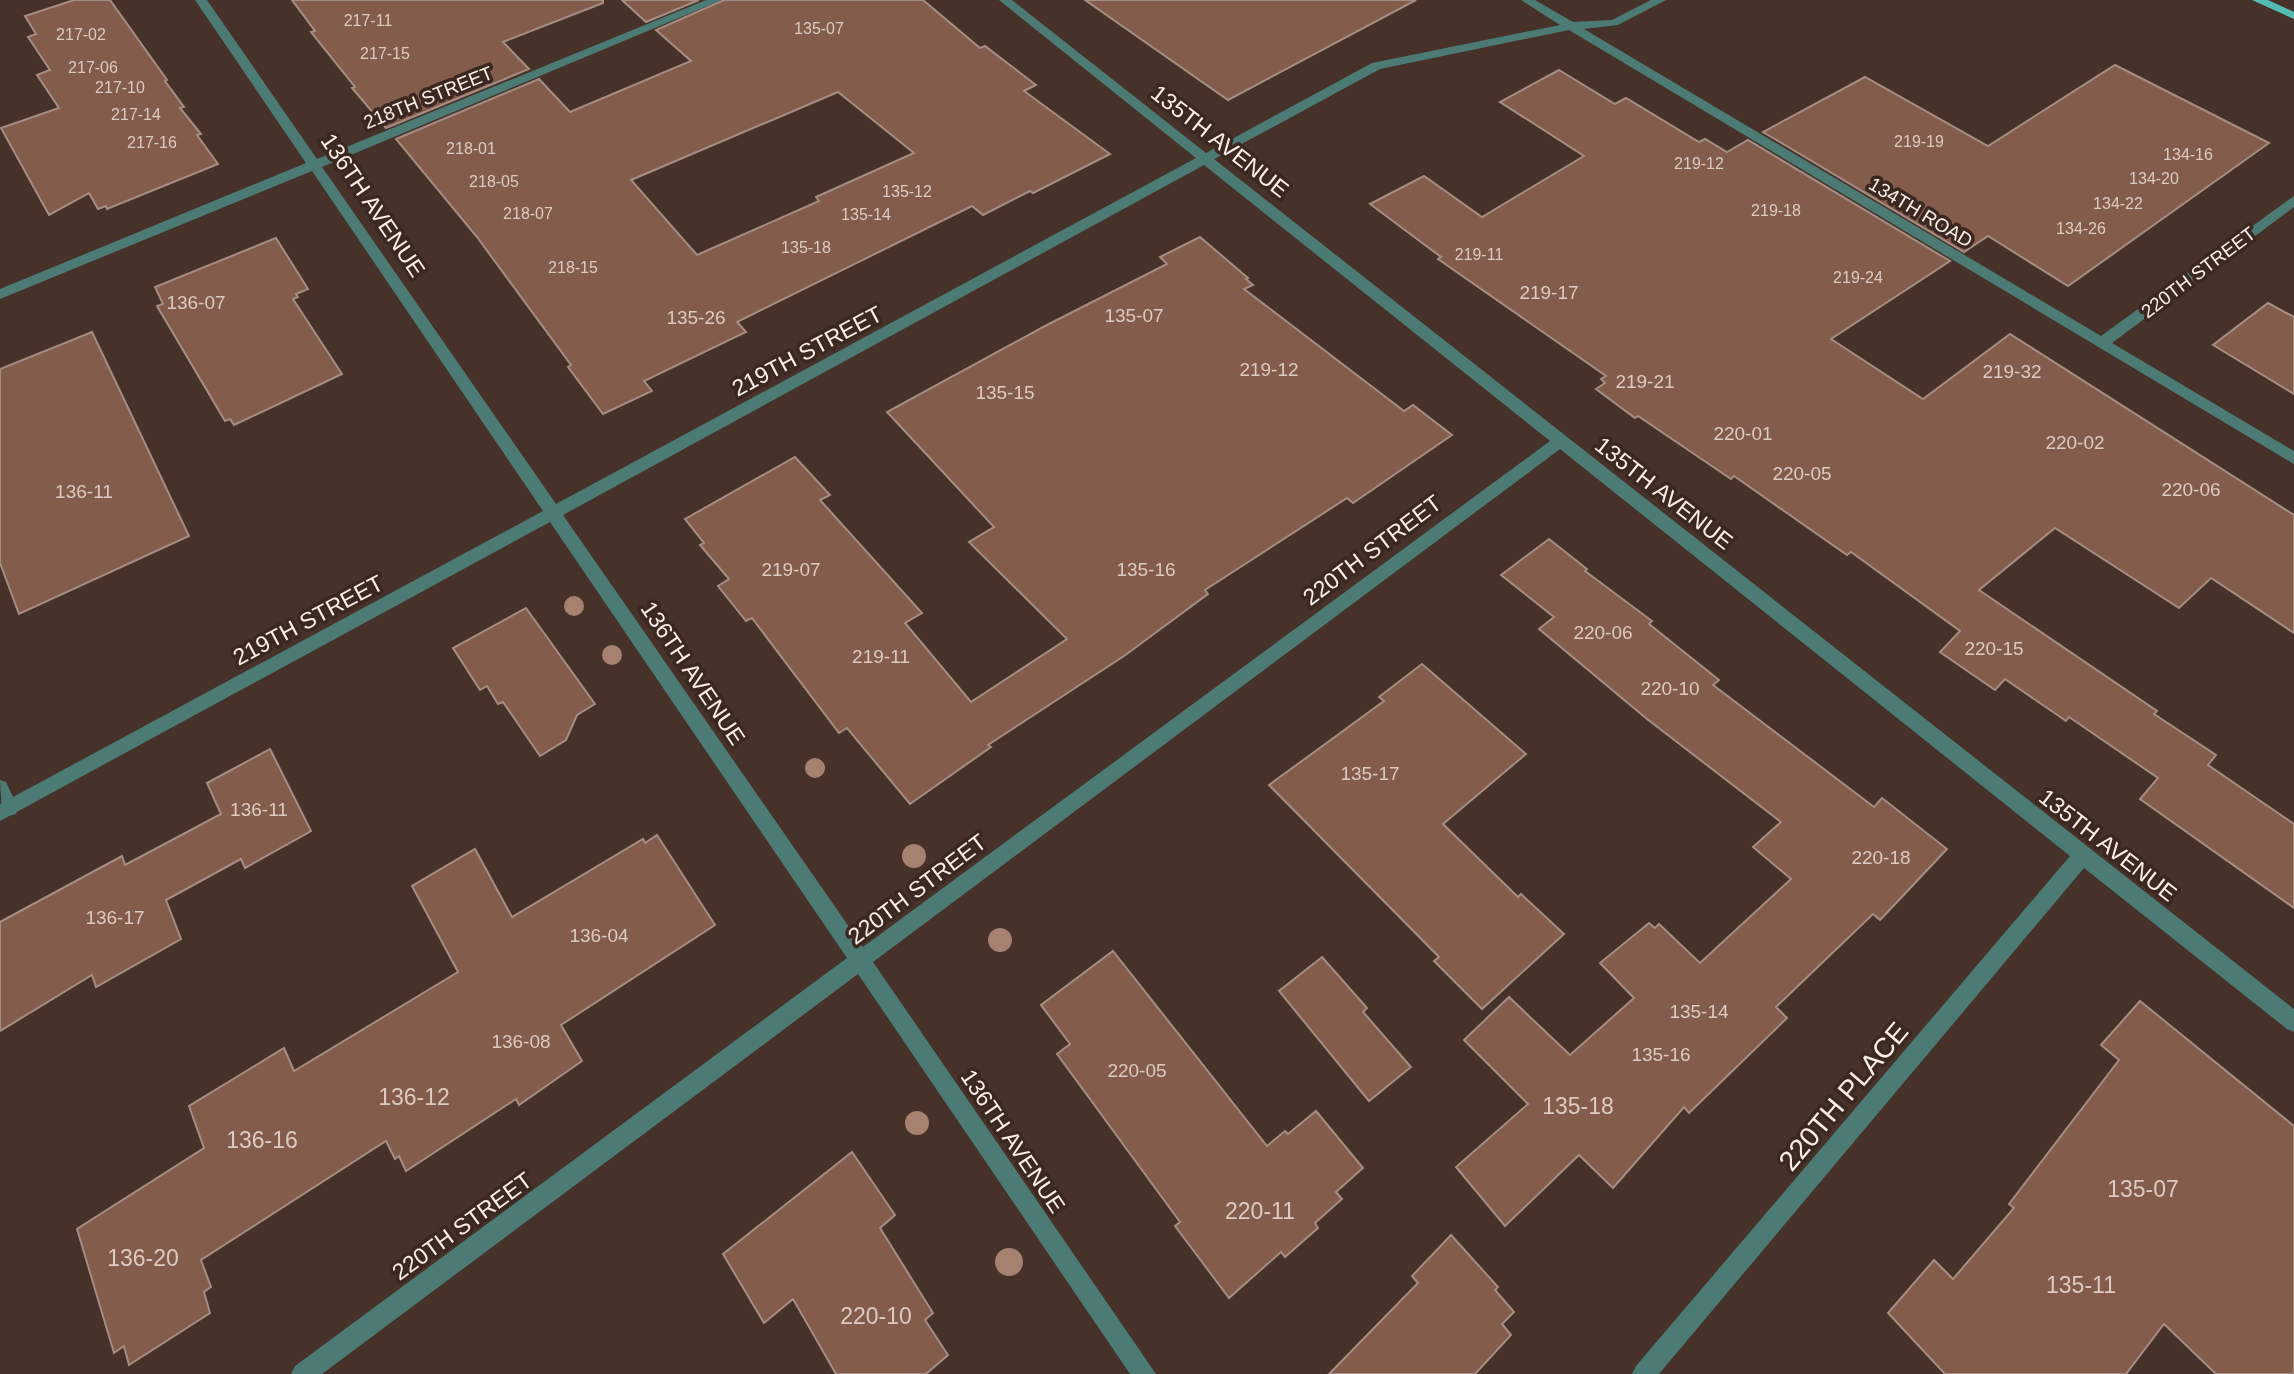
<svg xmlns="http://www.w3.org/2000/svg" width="2294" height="1374" font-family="Helvetica,sans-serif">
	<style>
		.building { fill: #835c4c; stroke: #a58d83; stroke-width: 2; fill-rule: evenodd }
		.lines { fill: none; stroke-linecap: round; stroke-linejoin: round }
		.service { fill: #4c7b76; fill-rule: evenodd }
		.minor { fill: #4c7b76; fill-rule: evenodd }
		.primary { fill: #53bdb3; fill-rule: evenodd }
		.tree { fill: #a78170 }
		.labels { text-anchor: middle; stroke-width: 7; stroke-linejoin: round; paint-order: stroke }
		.far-number-label { font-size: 16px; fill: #ddcac1 }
		.far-street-label { font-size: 19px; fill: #fbeee8; stroke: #3b2820 }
		.number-label { font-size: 19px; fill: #ddcac1 }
		.street-label { font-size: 23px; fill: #fbeee8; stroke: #3b2820 }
		.near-number-label { font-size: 23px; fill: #ddcac1 }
		.near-street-label { font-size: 28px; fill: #fbeee8; stroke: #3b2820 }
	</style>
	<rect width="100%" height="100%" fill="#463229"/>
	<g class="building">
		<polygon points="74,0 110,0 167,80 165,81 184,107 180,108 201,134 197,135 218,164 107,209 106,206 98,209 89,193 49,215 1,128 59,108 37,75 50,70 28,37 36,34 25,16"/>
		<polygon points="292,0 603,0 603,3 503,42 529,69 386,128 352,88 355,87 311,32 315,31"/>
		<polygon points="622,0 699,0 646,22"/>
		<path d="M724,0h199l57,48 5,-2 51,39 -12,6 86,63 -77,39 -3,-2 -47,24 -11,-9 -235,116 9,10 -102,49 8,10 -49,23 -35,-47 3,-2 -94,-128 -81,-98 143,-60 31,33 121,-51 -35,-31zM838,92l76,61 -98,44 3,4 -122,54 -66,-75z"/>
		<polygon points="1085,0 1416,0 1228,100"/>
		<polygon points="2115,65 2269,143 2068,286 1988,236 1964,252 1763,132 1865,77 1988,146"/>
		<polygon points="1559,70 1615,104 1626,98 1699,142 1705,139 1727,152 1748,140 1950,261 1831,339 1923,399 2010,334 2294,515 2294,633 2211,578 2179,608 2055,528 1979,590 2157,711 2154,714 2216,755 2208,765 2294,824 2294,908 2140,799 2158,778 2069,717 2066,721 2005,679 1995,690 1940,652 1960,631 1851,552 1847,555 1734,476 1731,479 1638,416 1635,418 1596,389 1605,383 1601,379 1606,376 1438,259 1441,257 1370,204 1424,176 1482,217 1584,156 1500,102"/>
		<polygon points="1200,237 1248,278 1246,279 1253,285 1244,289 1404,411 1413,405 1452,435 1353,503 1347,498 1205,590 1208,594 1124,656 988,745 991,747 910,804 847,728 839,733 752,618 746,621 718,586 729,579 700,545 704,543 685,519 795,457 830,495 820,500 922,613 905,623 971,702 1067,639 969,542 994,527 887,412 1045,326 1167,264 1160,257"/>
		<polygon points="276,238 308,289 296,294 298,297 293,299 342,374 234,425 230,419 225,421 157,306 163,304 155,287"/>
		<polygon points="2268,303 2294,317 2294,394 2213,345"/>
		<polygon points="92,332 189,536 19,614 0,563 0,369"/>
		<polygon points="1549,539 1587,569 1585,571 1652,621 1649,624 1719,680 1713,685 1874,807 1882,798 1947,849 1880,920 1873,914 1776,1007 1787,1018 1689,1113 1684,1107 1613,1188 1579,1155 1505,1226 1456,1167 1528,1104 1464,1040 1509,997 1570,1055 1634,998 1600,963 1649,923 1655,928 1659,924 1700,963 1791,879 1753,847 1781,822 1647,719 1539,629 1554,617 1501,575"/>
		<polygon points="526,608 595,704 577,715 566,740 540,756 503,702 498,704 487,686 480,690 453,648"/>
		<polygon points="1422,664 1526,754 1443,824 1518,897 1521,894 1564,934 1482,1009 1434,961 1439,957 1269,785 1384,701 1379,697"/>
		<polygon points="270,749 311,831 245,868 241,859 166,900 181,939 96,987 92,975 0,1031 0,922 122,856 125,865 221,814 207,783"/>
		<polygon points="657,835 715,925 561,1025 582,1061 519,1105 516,1099 406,1171 399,1156 395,1159 386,1141 201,1260 211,1287 204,1292 210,1313 129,1365 124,1346 114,1353 77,1229 204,1148 189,1106 284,1048 294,1071 458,972 412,886 475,849 512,917 643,839 645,843"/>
		<polygon points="1113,951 1267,1146 1285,1131 1288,1134 1316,1111 1363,1168 1336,1192 1342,1199 1315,1223 1318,1228 1285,1257 1281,1252 1229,1298 1175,1226 1180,1222 1057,1054 1070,1044 1041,1005"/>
		<polygon points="1322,957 1367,1008 1363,1012 1411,1067 1369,1101 1279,991"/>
		<polygon points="2140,1001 2294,1126 2294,1374 2216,1374 2164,1324 2126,1374 1945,1374 1888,1313 1934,1260 1953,1279 2014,1208 2009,1204 2119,1060 2101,1045"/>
		<polygon points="852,1152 895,1215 880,1228 933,1313 925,1320 948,1355 926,1374 836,1374 793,1299 764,1323 723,1254"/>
		<polygon points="1451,1235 1498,1287 1495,1290 1514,1312 1502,1324 1511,1335 1475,1374 1329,1374 1418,1283 1412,1276"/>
	</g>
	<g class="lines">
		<polygon class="service" points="0,780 6,782 18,808 16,814 9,816 2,814"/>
		<path class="minor" d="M195,0h12l110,159 389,-159h16l-400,167 234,337 640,-346 -197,-158h13l194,153 166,-90 188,-38 -39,-25h14l38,22 39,-2 39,-20h15l-48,25 -34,4 517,307 193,-140v11l-182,136 182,108v13l-725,-434 -189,39 -166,90 1080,850v23l-7,-3 -203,-161 -425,506h-27l4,-8 434,-510 -510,-407 -687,513 283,412h-26l-272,-400 -536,400h-31l4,-8 552,-408 -297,-436 -550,299v-17l543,-293 -231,-340 -312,128v-10l306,-126zM1204,165l346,276 -687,506 -300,-432z"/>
		<polygon class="primary" points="2252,0 2268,0 2294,12 2294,19"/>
	</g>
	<g class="tree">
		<circle cx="574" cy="606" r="10"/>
		<circle cx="612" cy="655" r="10"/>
		<circle cx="815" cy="768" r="10"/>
		<circle cx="914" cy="856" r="12"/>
		<circle cx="1000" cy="940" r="12"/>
		<circle cx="917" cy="1123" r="12"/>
		<circle cx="1009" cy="1262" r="14"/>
	</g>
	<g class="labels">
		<g class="far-number-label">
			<text x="368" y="26">217-11</text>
			<text x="819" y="34">135-07</text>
			<text x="81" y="40">217-02</text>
			<text x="385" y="59">217-15</text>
			<text x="93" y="73">217-06</text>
			<text x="120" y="93">217-10</text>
			<text x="136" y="120">217-14</text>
			<text x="1919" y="147">219-19</text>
			<text x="152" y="148">217-16</text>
			<text x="471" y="154">218-01</text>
			<text x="2188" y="160">134-16</text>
			<text x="1699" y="169">219-12</text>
			<text x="2154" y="184">134-20</text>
			<text x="494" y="187">218-05</text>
			<text x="907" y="197">135-12</text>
			<text x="2118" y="209">134-22</text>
			<text x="1776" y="216">219-18</text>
			<text x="528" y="219">218-07</text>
			<text x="866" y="220">135-14</text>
			<text x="2081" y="234">134-26</text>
			<text x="806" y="253">135-18</text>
			<text x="1479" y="260">219-11</text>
			<text x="573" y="273">218-15</text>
			<text x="1858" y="283">219-24</text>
		</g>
		<g class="far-street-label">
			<text transform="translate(428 97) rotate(-22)" y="7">218TH STREET</text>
			<text transform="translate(1921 212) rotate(31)" y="7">134TH ROAD</text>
			<text transform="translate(2198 272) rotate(-37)" y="7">220TH STREET</text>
		</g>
		<g class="number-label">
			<text x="1549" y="299">219-17</text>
			<text x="196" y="309">136-07</text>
			<text x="1134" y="322">135-07</text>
			<text x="696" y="324">135-26</text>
			<text x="1269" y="376">219-12</text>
			<text x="2012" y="378">219-32</text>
			<text x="1645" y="388">219-21</text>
			<text x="1005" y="399">135-15</text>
			<text x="1743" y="440">220-01</text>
			<text x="2075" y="449">220-02</text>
			<text x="1802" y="480">220-05</text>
			<text x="2191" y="496">220-06</text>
			<text x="84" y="498">136-11</text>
			<text x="791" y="576">219-07</text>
			<text x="1146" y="576">135-16</text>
			<text x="1603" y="639">220-06</text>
			<text x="1994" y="655">220-15</text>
			<text x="881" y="663">219-11</text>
			<text x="1670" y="695">220-10</text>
			<text x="1370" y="780">135-17</text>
			<text x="259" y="816">136-11</text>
			<text x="1881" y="864">220-18</text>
			<text x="115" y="924">136-17</text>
			<text x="599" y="942">136-04</text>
			<text x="1699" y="1018">135-14</text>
			<text x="521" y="1048">136-08</text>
			<text x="1661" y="1061">135-16</text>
			<text x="1137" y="1077">220-05</text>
		</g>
		<g class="street-label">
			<text transform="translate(1220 141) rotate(38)" y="8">135TH AVENUE</text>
			<text transform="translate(373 205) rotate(56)" y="8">136TH AVENUE</text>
			<text transform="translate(807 351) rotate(-28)" y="8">219TH STREET</text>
			<text transform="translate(1664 493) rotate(38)" y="8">135TH AVENUE</text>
			<text transform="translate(1372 550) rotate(-37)" y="8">220TH STREET</text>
			<text transform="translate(308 620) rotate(-28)" y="8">219TH STREET</text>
			<text transform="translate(693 673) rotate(56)" y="8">136TH AVENUE</text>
			<text transform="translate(2108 845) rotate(38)" y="8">135TH AVENUE</text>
			<text transform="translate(917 889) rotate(-37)" y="8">220TH STREET</text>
			<text transform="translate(1013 1141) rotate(56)" y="8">136TH AVENUE</text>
			<text transform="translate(462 1226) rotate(-36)" y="8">220TH STREET</text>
		</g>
		<g class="near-number-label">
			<text x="414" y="1105">136-12</text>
			<text x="1578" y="1114">135-18</text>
			<text x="262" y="1148">136-16</text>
			<text x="2143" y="1197">135-07</text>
			<text x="1260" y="1219">220-11</text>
			<text x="143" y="1266">136-20</text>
			<text x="2081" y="1293">135-11</text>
			<text x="876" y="1324">220-10</text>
		</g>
		<g class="near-street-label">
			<text transform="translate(1843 1096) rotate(-50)" y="10">220TH PLACE</text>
		</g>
	</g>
</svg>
